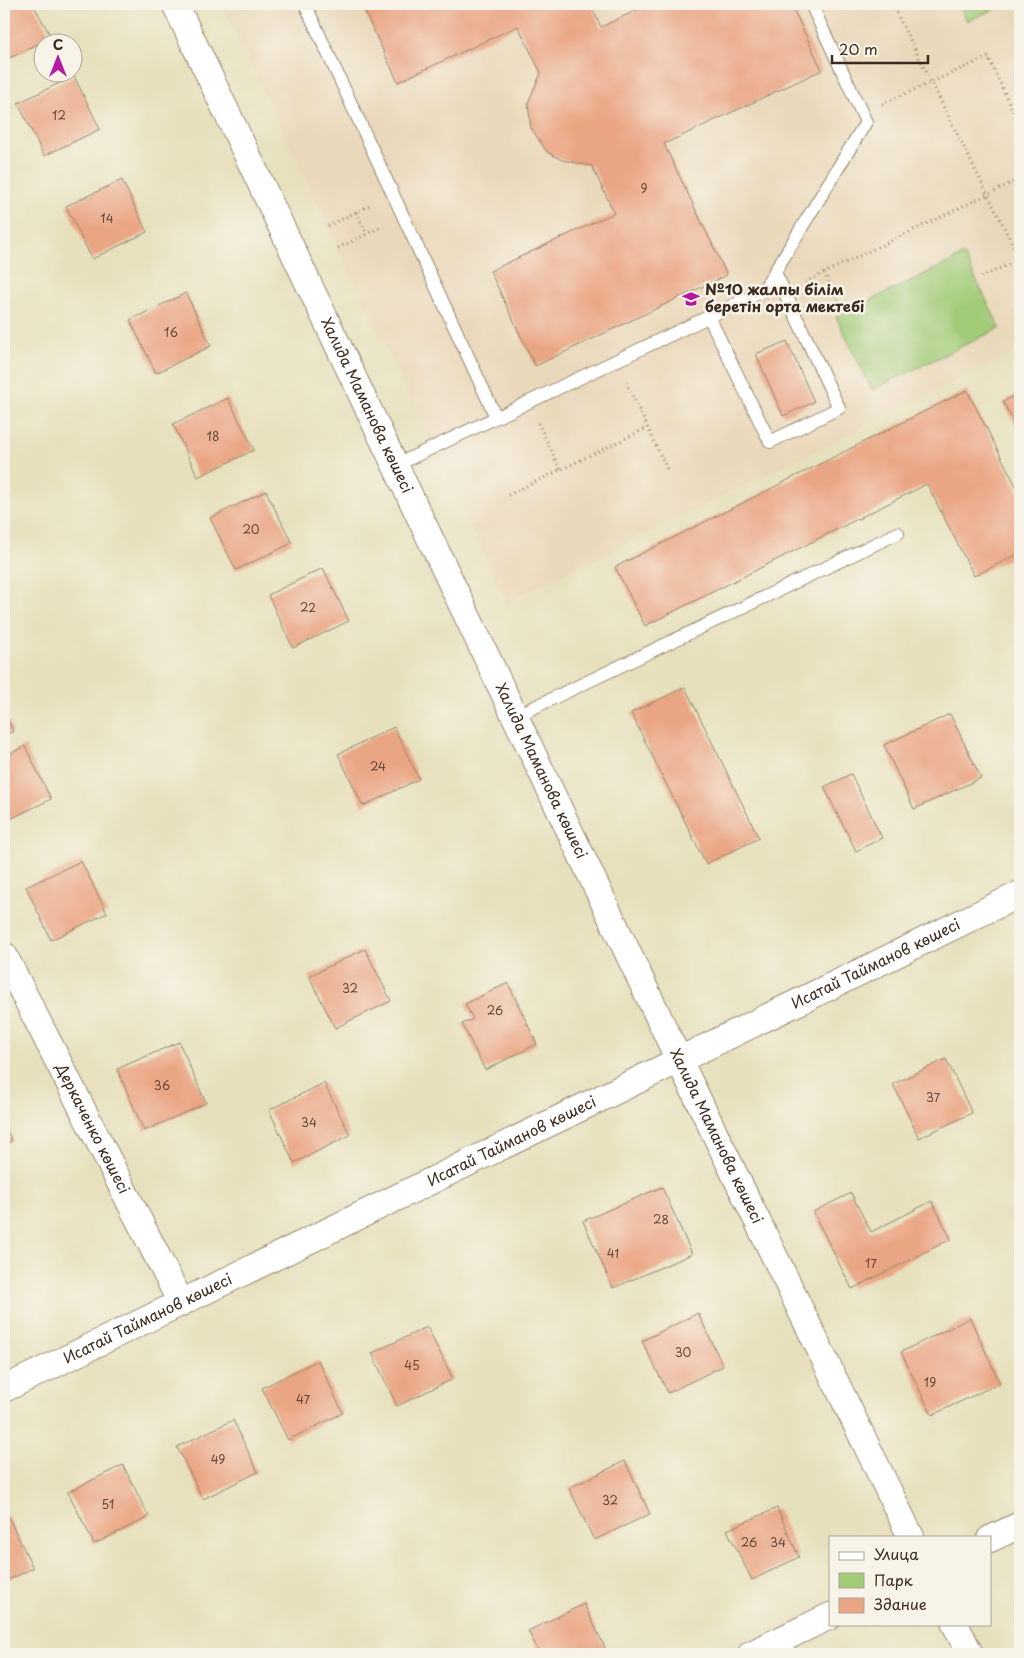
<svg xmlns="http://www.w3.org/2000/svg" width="1024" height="1658" font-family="'Playpen Sans',sans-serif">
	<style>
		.built { fill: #ead8ba }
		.green { fill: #a1cb77; stroke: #6e7a4a }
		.building { fill: #eaa684 }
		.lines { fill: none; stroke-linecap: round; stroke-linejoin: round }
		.service-casing { stroke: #91856d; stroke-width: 14 }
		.minor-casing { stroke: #91856d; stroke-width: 28 }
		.path { stroke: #91856d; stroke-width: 3; stroke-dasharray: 1 4; stroke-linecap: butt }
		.service { stroke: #fff; stroke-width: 12 }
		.minor { stroke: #fff; stroke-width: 26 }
		.labels { text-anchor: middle; stroke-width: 5; stroke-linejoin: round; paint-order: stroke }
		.number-label { font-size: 12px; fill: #674938 }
		.poi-label { font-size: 15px; font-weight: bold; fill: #3b2a1e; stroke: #f7f3e8; text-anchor: start }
		.street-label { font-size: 15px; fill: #3b2a1e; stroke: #f7f3e8 }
	</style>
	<rect width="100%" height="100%" fill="#f7f3e8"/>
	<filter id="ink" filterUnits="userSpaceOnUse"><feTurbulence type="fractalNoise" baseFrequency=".02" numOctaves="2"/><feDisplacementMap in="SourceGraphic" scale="10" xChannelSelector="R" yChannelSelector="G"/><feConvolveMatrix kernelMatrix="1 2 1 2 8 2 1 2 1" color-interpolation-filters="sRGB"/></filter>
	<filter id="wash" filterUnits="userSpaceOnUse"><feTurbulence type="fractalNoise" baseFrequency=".0096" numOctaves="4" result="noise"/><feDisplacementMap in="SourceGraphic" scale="20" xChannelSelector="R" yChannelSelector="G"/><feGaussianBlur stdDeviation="1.12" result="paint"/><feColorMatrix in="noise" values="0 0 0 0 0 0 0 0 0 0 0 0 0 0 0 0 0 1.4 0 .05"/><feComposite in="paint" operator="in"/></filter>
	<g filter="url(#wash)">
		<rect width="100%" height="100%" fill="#e7e0bc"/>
		<polygon class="built" points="222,4 1020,4 1020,350 507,602"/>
		<g class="green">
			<polygon points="959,4 1007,4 967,21"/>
			<polygon points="964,255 1000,328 872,390 836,317"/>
		</g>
		<g id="blocks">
			<g class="building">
				<polygon points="4,4 33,4 51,37 4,61"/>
				<polygon points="361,4 590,4 601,27 650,4 791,4 822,70 664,144 727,275 535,366 490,271 614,213 592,166 562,160 547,152 531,128 528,103 541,73 518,26 398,82"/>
				<polygon points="74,76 100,129 44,156 18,103"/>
				<polygon points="122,180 147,232 92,259 66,206"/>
				<polygon points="186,293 211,346 156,373 130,320"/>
				<polygon points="787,341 814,402 783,416 756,354"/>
				<polygon points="967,390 1020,494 1020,553 974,576 927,484 645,626 615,567"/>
				<polygon points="1020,392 1020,434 1003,402"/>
				<polygon points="228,398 254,450 198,477 173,424"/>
				<polygon points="266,491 292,543 236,570 210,518"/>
				<polygon points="323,568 349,621 293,648 268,595"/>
				<polygon points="685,687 759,838 706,864 631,713"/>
				<polygon points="4,711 13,731 4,736"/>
				<polygon points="950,714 981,778 914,809 884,745"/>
				<polygon points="394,727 419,779 363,806 338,754"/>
				<polygon points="25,746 51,799 4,822 4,757"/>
				<polygon points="851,774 882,838 856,851 824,787"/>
				<polygon points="81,861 107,913 51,940 26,887"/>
				<polygon points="365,949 391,1001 335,1028 309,976"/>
				<polygon points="508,983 537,1044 485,1070 462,1024 473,1019 465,1004"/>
				<polygon points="179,1042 206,1103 144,1131 117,1069"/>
				<polygon points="946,1059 972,1113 919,1138 893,1084"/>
				<polygon points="324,1083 350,1135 294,1163 269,1110"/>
				<polygon points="4,1124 12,1141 4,1145"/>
				<polygon points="662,1187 692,1254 613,1288 583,1221"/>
				<polygon points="851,1193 871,1232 932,1201 951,1239 852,1289 813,1212"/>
				<polygon points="698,1313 723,1366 668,1393 642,1341"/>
				<polygon points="970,1318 1000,1383 932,1415 901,1352"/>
				<polygon points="427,1327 453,1379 397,1406 372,1353"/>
				<polygon points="318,1360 343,1413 288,1440 262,1388"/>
				<polygon points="233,1420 258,1472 203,1499 177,1447"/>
				<polygon points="625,1461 650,1514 594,1540 569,1488"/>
				<polygon points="123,1465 149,1517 94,1544 68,1492"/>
				<polygon points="777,1508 799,1557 752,1580 727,1530"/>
				<polygon points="8,1516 33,1568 4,1582 4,1518"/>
				<polygon points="584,1604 608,1654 540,1654 528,1631"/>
			</g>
		</g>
	</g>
	<g filter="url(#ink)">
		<use href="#blocks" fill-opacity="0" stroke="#91856d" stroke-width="1"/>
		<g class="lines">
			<g class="service-casing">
				<g id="service">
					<polyline points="305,4 496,417"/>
					<polyline points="709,317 770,442 839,408 775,272"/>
					<polyline points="396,465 763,291 866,122 811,4"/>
					<polyline points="516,716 898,533"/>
				</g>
			</g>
			<g class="minor-casing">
				<g id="minor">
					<path id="s1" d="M175,4l504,1056 232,477"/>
					<path id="s2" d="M4,955l177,348"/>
					<path id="s3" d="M4,1389l1016,-495"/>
					<polyline points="990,1539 1020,1525"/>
					<polyline points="955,1624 970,1654"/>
					<polyline points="751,1654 830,1616"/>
				</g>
			</g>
			<g class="path">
				<polyline points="892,4 1020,259"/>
				<polyline points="882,104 988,57 1020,126"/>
				<polyline points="356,212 367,234"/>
				<polyline points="328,226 372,204"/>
				<polyline points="338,248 383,226"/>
				<polyline points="824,273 841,307"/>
				<polyline points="981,277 1020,259"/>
				<polyline points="805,282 1020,179"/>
				<polyline points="626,382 667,469"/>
				<polyline points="538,423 560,469"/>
				<polyline points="508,495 647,428"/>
			</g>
			<use href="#service" class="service"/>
			<use href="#minor" class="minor"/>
		</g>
	</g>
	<defs>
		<g id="school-bare" transform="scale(1.35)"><path d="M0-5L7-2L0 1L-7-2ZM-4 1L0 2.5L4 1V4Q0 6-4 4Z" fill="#b5179e" stroke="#f7f3e8" stroke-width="2.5" paint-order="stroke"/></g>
	</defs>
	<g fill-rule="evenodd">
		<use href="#school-bare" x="691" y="299"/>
	</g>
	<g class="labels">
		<g class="number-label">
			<text x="59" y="120">12</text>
			<text x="644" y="193">9</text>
			<text x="107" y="223">14</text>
			<text x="171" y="337">16</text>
			<text x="213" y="441">18</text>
			<text x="251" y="534">20</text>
			<text x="308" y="612">22</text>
			<text x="378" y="771">24</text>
			<text x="350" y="993">32</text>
			<text x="495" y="1015">26</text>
			<text x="162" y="1090">36</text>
			<text x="933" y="1102">37</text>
			<text x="309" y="1127">34</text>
			<text x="661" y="1224">28</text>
			<text x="613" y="1258">41</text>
			<text x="871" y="1268">17</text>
			<text x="683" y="1357">30</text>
			<text x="412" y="1370">45</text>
			<text x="930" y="1387">19</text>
			<text x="303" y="1404">47</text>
			<text x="218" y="1464">49</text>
			<text x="610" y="1505">32</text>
			<text x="108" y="1509">51</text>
			<text x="749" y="1547">26</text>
			<text x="778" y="1547">34</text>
		</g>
		<g class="poi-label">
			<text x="705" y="295">№10 жалпы білім<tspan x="705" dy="17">беретін орта мектебі</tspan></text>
		</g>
		<g class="street-label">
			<text dy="5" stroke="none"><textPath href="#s1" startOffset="445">Халида Маманова көшесі</textPath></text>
			<text dy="5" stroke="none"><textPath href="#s1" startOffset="850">Халида Маманова көшесі</textPath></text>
			<text dy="5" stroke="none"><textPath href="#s3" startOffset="970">Исатай Тайманов көшесі</textPath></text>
			<text dy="5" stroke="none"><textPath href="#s2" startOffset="195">Деркаченко көшесі</textPath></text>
			<text dy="5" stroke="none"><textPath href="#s1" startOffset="1255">Халида Маманова көшесі</textPath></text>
			<text dy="5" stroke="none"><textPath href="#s3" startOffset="565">Исатай Тайманов көшесі</textPath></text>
			<text dy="5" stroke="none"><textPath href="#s3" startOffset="160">Исатай Тайманов көшесі</textPath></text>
		</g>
	</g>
	<rect width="1024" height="1658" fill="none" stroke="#f7f3e8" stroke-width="20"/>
	<rect x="829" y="1536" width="162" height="90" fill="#f7f3e8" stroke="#aca397"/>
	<rect x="839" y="1552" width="25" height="8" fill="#ffffff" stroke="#aca397"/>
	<text x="874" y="1560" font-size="15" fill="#3b2a1e">Улица</text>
	<rect x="839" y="1573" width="25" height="15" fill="#a1cb77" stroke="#aca397"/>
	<text x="874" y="1586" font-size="15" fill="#3b2a1e">Парк</text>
	<rect x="839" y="1598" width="25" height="15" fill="#eaa684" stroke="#aca397"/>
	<text x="874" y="1610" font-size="15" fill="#3b2a1e">Здание</text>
	<g transform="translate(58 58)"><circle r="24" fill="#f7f3e8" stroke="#aca397"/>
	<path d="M0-4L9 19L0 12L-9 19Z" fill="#b5179e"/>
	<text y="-8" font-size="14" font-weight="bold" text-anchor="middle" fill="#3b2a1e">С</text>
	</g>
	<path d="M832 55v8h96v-8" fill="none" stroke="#3b2a1e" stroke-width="2.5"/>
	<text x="839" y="55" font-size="15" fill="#3b2a1e" stroke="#f7f3e8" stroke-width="4" paint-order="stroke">20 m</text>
</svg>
